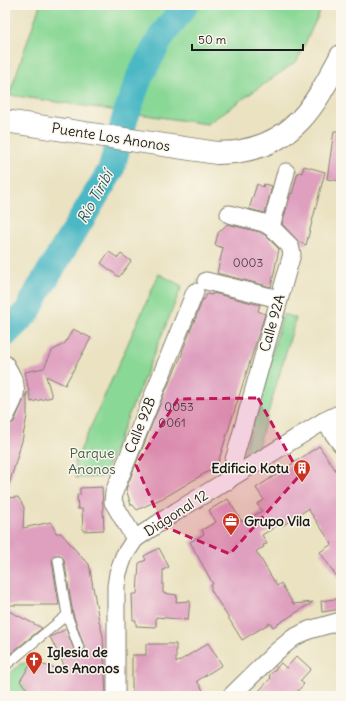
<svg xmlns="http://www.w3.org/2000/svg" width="346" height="701" font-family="Delius,sans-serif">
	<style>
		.green { fill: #8ad896; stroke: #537a59 }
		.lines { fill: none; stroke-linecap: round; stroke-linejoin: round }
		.river { stroke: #4bb8c5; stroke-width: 27 }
		.building { fill: #dfa0c0 }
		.lane-casing { stroke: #837f6e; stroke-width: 11 }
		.street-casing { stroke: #837f6e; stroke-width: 19 }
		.secondary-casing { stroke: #837f6e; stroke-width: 24 }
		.lane { stroke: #fff; stroke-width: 9 }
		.street { stroke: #fff; stroke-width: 17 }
		.secondary { stroke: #fff; stroke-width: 22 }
		.marked { fill: #c2185b; fill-opacity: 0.2; stroke: #c2185b; stroke-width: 3; stroke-dasharray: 8 5; stroke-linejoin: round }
		.labels { text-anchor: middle; stroke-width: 3; stroke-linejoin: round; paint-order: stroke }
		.number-label { font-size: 12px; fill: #4d3d45 }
		.street-label { font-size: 14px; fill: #1c1c1c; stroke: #fbf7ec }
		.park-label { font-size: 14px; fill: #425e47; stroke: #fbf7ec }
		.poi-label { font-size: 14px; font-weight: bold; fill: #1c1c1c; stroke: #fbf7ec; text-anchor: start }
		.water-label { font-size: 15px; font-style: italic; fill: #2f5a60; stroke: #fbf7ec }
	</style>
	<rect width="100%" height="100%" fill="#fbf7ec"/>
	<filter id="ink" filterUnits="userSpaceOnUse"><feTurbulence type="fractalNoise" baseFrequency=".025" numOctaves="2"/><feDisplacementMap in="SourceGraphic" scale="8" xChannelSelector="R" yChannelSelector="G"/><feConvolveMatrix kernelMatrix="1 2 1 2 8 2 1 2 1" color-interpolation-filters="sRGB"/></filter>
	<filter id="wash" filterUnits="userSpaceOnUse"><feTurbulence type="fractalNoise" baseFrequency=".012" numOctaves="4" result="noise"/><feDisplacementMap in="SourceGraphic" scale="16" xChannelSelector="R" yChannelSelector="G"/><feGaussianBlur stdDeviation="0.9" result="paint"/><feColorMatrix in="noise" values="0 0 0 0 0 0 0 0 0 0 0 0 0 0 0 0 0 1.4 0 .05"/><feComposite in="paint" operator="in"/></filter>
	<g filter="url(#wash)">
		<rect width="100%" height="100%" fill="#eae2c1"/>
		<g class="green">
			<polygon points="40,5 323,5 297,61 207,124 9,95"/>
			<polygon points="159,274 182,286 103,477 76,478 75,462"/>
			<polygon points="283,314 296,318 257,450 242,460"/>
			<polygon points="32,662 21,681 27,689 17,696 5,696 5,679 20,664"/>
		</g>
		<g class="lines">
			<polyline class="river" points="5,334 28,311 38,291 111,170 125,118 139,78 161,37 185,5"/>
		</g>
		<g id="blocks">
			<g class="building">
				<polygon points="334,131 341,131 341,181 327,179"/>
				<polygon points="304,166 325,172 306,245 299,242 282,224 291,193 292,194 298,172 302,173"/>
				<polygon points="257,184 263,187 264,184 272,186 265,213 249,209"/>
				<polygon points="227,224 260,232 265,235 279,249 271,287 217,273 223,248 215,245 218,233"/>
				<polygon points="109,252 118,258 121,254 131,261 119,277 101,263"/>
				<polygon points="213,293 260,305 258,311 265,314 217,466 167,496 137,510 133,505 131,505 126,489 165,392 183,352 182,352 203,299 204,300 207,294 212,295"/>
				<polygon points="73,329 91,338 65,385 46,376 52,397 31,402 25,372 44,368 52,351 65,343"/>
				<polygon points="27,392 27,416 22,441 8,488 5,487 5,432 8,426 14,422"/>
				<polygon points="319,446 341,478 341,583 320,552 332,544 308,509 282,526 280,524 262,535 267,544 263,545 264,547 256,551 277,586 281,583 293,604 313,602 273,627 270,623 242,640 211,590 211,585 213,584 190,542 204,534 202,530 216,522 209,510 228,499 242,522 262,511 257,504 264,500 256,488"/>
				<polygon points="102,487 104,530 83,531 82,509 78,509 77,495 80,495 80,488"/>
				<polygon points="18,497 24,507 23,528 51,522 56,533 61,533 84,560 85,560 89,564 99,621 103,636 106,696 17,696 27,689 20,681 32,662 67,671 50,637 66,629 75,652 81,653 85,649 73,614 64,559 60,555 55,555 52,561 59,605 5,605 5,498"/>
				<polygon points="159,548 169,567 163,570 163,593 177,595 176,602 190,601 188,620 156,617 156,627 136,626 136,620 133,620 132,594 137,594 139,563 146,560 144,556"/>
				<polygon points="341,598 341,609 322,612 321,601"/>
				<polygon points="5,609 42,628 5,658"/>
				<polygon points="208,643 222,665 197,681 203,690 195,696 132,696 132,655 146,655 146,644 176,644 176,663"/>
				<polygon points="297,656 311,669 300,681 304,684 293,696 254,696 271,678 269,676 281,663 286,668"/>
			</g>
		</g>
	</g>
	<g filter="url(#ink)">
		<use href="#blocks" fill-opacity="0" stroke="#837f6e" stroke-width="1"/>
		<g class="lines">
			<g class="lane-casing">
				<g id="lane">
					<polyline points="58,560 67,615"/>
					<polyline points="5,666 67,615 79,648"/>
				</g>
			</g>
			<g class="street-casing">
				<g id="street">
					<polyline points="229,214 264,223 271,227"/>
					<polyline points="206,281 279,299"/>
					<path d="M5,417c13,-25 15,-28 0,-53"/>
					<polyline points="324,421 341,444"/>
					<polyline points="228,481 292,254 290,246 271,227 286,172"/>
					<polyline points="135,539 113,502 114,492 195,292"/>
					<polyline points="116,696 116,586 118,573 124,556 135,539 177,511 324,421 341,413"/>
					<polyline points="231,696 276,652 293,638 309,630 341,621"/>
				</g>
			</g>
			<g class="secondary-casing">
				<path id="secondary" d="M5,121l212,32c8,-1 17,0 24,-2 57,-10 75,-49 100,-95"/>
			</g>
			<use href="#lane" class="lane"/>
			<use href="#street" class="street"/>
			<use href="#secondary" class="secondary"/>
		</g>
	</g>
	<path class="marked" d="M258,398l42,77 -70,79 -67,-28 -27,-61 42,-66z"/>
	<defs>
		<g id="building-pin" transform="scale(0.9)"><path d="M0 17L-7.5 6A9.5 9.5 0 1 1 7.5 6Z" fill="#c8321e" stroke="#fbf7ec"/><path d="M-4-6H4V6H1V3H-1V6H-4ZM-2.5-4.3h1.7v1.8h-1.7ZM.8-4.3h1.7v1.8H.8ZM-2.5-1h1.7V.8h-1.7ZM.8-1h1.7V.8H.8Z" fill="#fff"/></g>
		<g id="office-pin" transform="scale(0.9)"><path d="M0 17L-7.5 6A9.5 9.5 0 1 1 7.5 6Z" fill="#c8321e" stroke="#fbf7ec"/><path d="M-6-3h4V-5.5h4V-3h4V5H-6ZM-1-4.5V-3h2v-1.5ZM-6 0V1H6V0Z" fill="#fff"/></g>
		<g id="church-pin" transform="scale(0.9)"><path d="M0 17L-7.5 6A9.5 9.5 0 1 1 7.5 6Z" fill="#c8321e" stroke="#fbf7ec"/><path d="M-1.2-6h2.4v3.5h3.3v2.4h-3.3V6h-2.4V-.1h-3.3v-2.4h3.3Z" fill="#fff"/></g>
	</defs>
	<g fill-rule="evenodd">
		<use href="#building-pin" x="302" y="468"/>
		<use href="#office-pin" x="231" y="521"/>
		<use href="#church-pin" x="34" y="660"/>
	</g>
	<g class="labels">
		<g class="number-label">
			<text x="248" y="267">0003</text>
			<text x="179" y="411">0053</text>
			<text x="172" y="427">0061</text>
		</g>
		<g class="street-label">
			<text transform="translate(111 137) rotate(9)" y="5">Puente Los Anonos</text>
			<text transform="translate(272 323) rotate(-74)" y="5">Calle 92A</text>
			<text transform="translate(140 425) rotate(-68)" y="5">Calle 92B</text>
			<text transform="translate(176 513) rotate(-33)" y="5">Diagonal 12</text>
		</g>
		<g class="park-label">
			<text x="92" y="458">Parque<tspan x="92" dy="16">Anonos</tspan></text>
		</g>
		<g class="poi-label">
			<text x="289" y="473" text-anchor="end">Edificio Kotu</text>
			<text x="244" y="526">Grupo Vila</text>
			<text x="47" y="657">Iglesia de<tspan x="47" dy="16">Los Anonos</tspan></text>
		</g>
		<g class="water-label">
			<text transform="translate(95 197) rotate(-61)" y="5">Río Tiribí</text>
		</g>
	</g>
	<rect width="346" height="701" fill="none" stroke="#fbf7ec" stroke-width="20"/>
	<path d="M192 44v6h111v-6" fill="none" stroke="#1c1c1c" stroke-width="2"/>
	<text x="198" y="44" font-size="12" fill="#1c1c1c" stroke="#fbf7ec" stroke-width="3" paint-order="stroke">50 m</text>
</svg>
